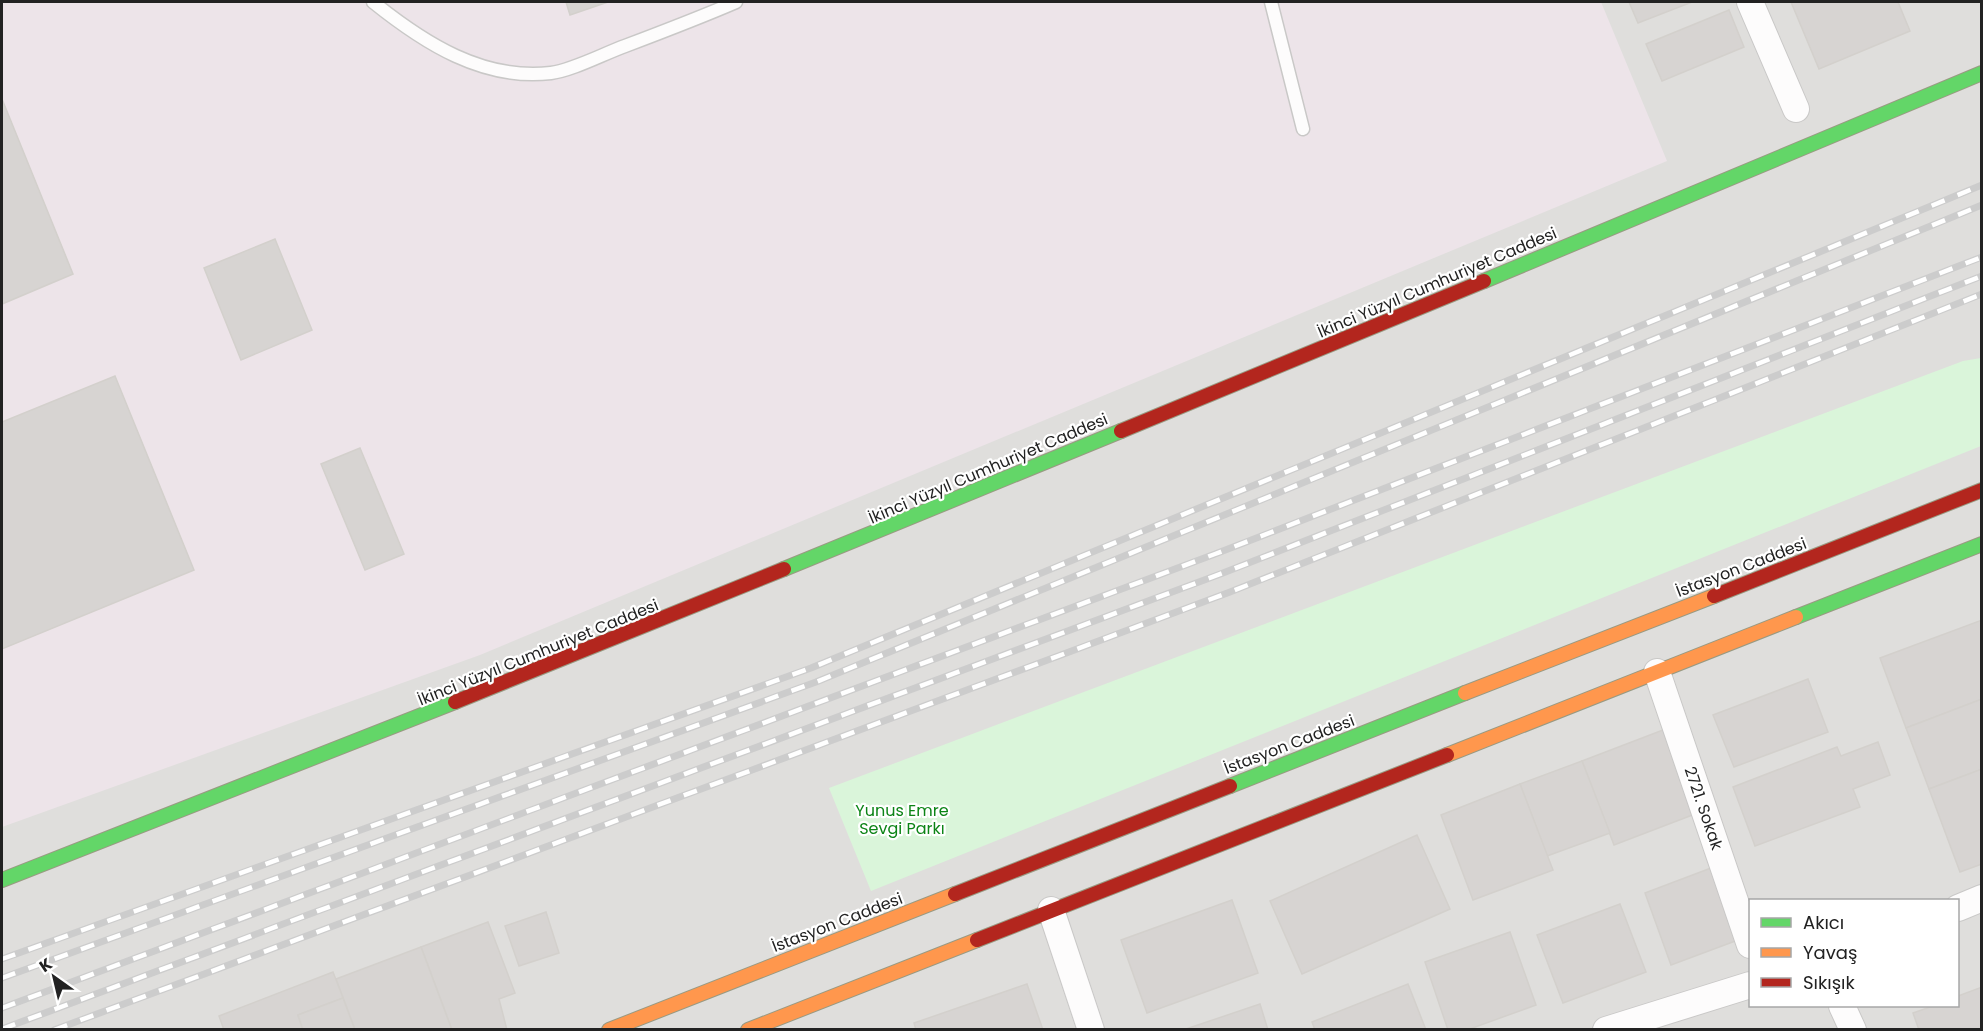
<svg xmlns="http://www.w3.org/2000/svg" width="1983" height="1031" font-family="Poppins,sans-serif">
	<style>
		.residential { fill: #dfdedc; fill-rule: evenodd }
		.industrial { fill: #ede4e9 }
		.park { fill: #daf5da }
		.building { fill: #d7d4d2; stroke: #d3d0cc; stroke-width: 1.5 }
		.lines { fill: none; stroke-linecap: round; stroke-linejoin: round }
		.lane-casing { stroke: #c9c8c7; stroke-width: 15 }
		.street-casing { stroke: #c9c8c7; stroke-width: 28 }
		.fast-casing { stroke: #999a82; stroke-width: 16 }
		.slow-casing { stroke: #999a82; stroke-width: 16 }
		.jam-casing { stroke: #999a82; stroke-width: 16 }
		.lane { stroke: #fdfcfc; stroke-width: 12 }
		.street { stroke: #fdfcfc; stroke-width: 26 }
		.fast { stroke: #63d668; stroke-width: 14 }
		.slow { stroke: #ff974d; stroke-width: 14 }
		.jam { stroke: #b3261e; stroke-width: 14 }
		.rail-casing { stroke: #ccc; stroke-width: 7 }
		.rail { stroke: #fff; stroke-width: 4.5; stroke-dasharray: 14; stroke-linecap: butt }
		.labels { text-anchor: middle; stroke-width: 4.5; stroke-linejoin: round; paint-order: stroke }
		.street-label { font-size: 16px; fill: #222; stroke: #fff }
		.park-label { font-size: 16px; fill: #0c8416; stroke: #fff }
	</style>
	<rect width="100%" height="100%" fill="#f0eeeb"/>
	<path class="residential" d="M2,2h1979v1027l-1979,1zM1750,900h208v106h-208z"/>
	<polygon class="industrial" points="2,2 1601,2 1667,161 480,655 2,827"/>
	<polygon class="park" points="1981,358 1981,446 871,891 829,788 1963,361"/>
	<g class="building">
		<polygon points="566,2 608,2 570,15"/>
		<polygon points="1629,2 1692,2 1638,23"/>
		<polygon points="1791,2 1898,2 1910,31 1819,69"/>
		<polygon points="1729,10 1744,47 1662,81 1646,44"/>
		<polygon points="2,99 73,274 2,304"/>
		<polygon points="275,239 312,330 241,360 204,268"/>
		<polygon points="115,376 194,570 2,649 2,422"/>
		<polygon points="360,448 404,554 365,570 321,464"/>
		<polygon points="1982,620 1982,699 1906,728 1880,658"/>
		<polygon points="1808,679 1828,732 1734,767 1713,715"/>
		<polygon points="1982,699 1982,769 1929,789 1906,728"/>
		<polygon points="1663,730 1695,814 1614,845 1582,761"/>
		<polygon points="1878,742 1890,775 1853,789 1860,807 1755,846 1733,787 1837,747 1841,756"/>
		<polygon points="1582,761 1610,833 1547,856 1520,784"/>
		<polygon points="1982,769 1982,864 1960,872 1929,789"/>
		<polygon points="1520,784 1553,870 1473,900 1441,815"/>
		<polygon points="1417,835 1450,909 1302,974 1270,901"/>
		<polygon points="1711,868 1738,940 1671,965 1645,893"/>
		<polygon points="1232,900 1258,973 1147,1013 1121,940"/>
		<polygon points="1620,904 1646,972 1563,1003 1537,935"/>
		<polygon points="546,912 559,953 519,966 505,926"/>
		<polygon points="488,922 515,993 499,999 507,1030 452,1030 421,947"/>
		<polygon points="1510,932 1536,1005 1467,1030 1448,1030 1425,962"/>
		<polygon points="421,947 452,1030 355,1030 336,979"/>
		<polygon points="333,972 343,998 298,1015 303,1030 224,1030 219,1016"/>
		<polygon points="1027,984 1043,1030 916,1030 914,1023"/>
		<polygon points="1408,984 1426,1030 1315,1030 1312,1022"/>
		<polygon points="1982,987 1982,1030 1919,1030 1913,1013 1933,1006 1958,1006 1958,996"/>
		<polygon points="343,998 355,1030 303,1030 298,1015"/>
		<polygon points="1260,1004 1268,1030 1183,1030"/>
	</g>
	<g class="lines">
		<g class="lane-casing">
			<g id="lane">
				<path d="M373,2c51,41 110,79 178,71 22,-3 52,-19 74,-27 37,-14 74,-28 111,-44"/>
				<polyline points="1271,2 1303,129"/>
			</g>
		</g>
		<g class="street-casing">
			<g id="street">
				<polyline points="1750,2 1796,109"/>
				<polyline points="1657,672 1750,945"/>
				<polyline points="1958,908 1982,898"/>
				<polyline points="1051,910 1091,1030"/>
				<polyline points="1842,1006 1853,1030"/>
				<polyline points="1606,1030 1750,985"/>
			</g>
		</g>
		<g class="fast-casing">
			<g id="fast">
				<polyline points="1484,281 1982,73"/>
				<polyline points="784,569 1121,431"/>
				<polyline points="1796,617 1982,544"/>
				<polyline points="1230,786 1465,693"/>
				<polyline points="2,880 455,702"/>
			</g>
		</g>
		<g class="slow-casing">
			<g id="slow">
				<polyline points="1465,693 1714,596"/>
				<polyline points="1447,755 1796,617"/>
				<polyline points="609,1030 955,894"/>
				<polyline points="748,1030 977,940"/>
			</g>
		</g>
		<g class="jam-casing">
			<g id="jam">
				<polyline points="1121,431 1484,281"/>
				<polyline points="1714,596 1982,490"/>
				<polyline points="455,702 784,569"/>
				<polyline points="955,894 1230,786"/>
				<polyline points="977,940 1447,755"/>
			</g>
		</g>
		<use href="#lane" class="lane"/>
		<use href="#street" class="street"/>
		<use href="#fast" class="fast"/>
		<use href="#slow" class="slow"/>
		<use href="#jam" class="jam"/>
		<g class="rail-casing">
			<g id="rail">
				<polyline points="2,959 811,668 1982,185"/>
				<polyline points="2,978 816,682 1982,205"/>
				<polyline points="2,1008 1215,554 1982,257"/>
				<polyline points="2,1029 1223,573 1982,276"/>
				<polyline points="54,1030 1230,592 1982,294"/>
			</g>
		</g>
		<use href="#rail" class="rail"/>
	</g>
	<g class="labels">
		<g class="street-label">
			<text transform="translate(1437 282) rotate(-23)" y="6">İkinci Yüzyıl Cumhuriyet Caddesi</text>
			<text transform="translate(988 468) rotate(-23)" y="6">İkinci Yüzyıl Cumhuriyet Caddesi</text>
			<text transform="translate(1741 567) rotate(-21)" y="6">İstasyon Caddesi</text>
			<text transform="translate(538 652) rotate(-22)" y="6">İkinci Yüzyıl Cumhuriyet Caddesi</text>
			<text transform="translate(1289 744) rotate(-21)" y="6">İstasyon Caddesi</text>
			<text transform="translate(1704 808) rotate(71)" y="6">2721. Sokak</text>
			<text transform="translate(837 922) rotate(-21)" y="6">İstasyon Caddesi</text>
		</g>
		<g class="park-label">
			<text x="902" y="816">Yunus Emre<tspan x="902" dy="18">Sevgi Parkı</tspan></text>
		</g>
	</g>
	<rect width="1983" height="1031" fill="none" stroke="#222222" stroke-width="6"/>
	<rect x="1749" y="899" width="210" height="108" fill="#ffffff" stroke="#a7a7a7" stroke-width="1.5"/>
	<rect x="1761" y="918" width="30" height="9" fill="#63d668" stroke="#a7a7a7" stroke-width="1.5"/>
	<text x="1803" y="929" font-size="18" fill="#222222">Akıcı</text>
	<rect x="1761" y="948" width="30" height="9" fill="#ff974d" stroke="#a7a7a7" stroke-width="1.5"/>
	<text x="1803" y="959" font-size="18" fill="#222222">Yavaş</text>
	<rect x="1761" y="978" width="30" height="9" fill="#b3261e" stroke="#a7a7a7" stroke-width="1.5"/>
	<text x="1803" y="989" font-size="18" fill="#222222">Sıkışık</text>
	<g transform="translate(54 977) rotate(326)" stroke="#ffffff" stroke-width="4.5" paint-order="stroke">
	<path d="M0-4.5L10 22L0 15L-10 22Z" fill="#222222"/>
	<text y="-9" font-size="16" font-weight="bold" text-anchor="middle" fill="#222222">K</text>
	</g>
</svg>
